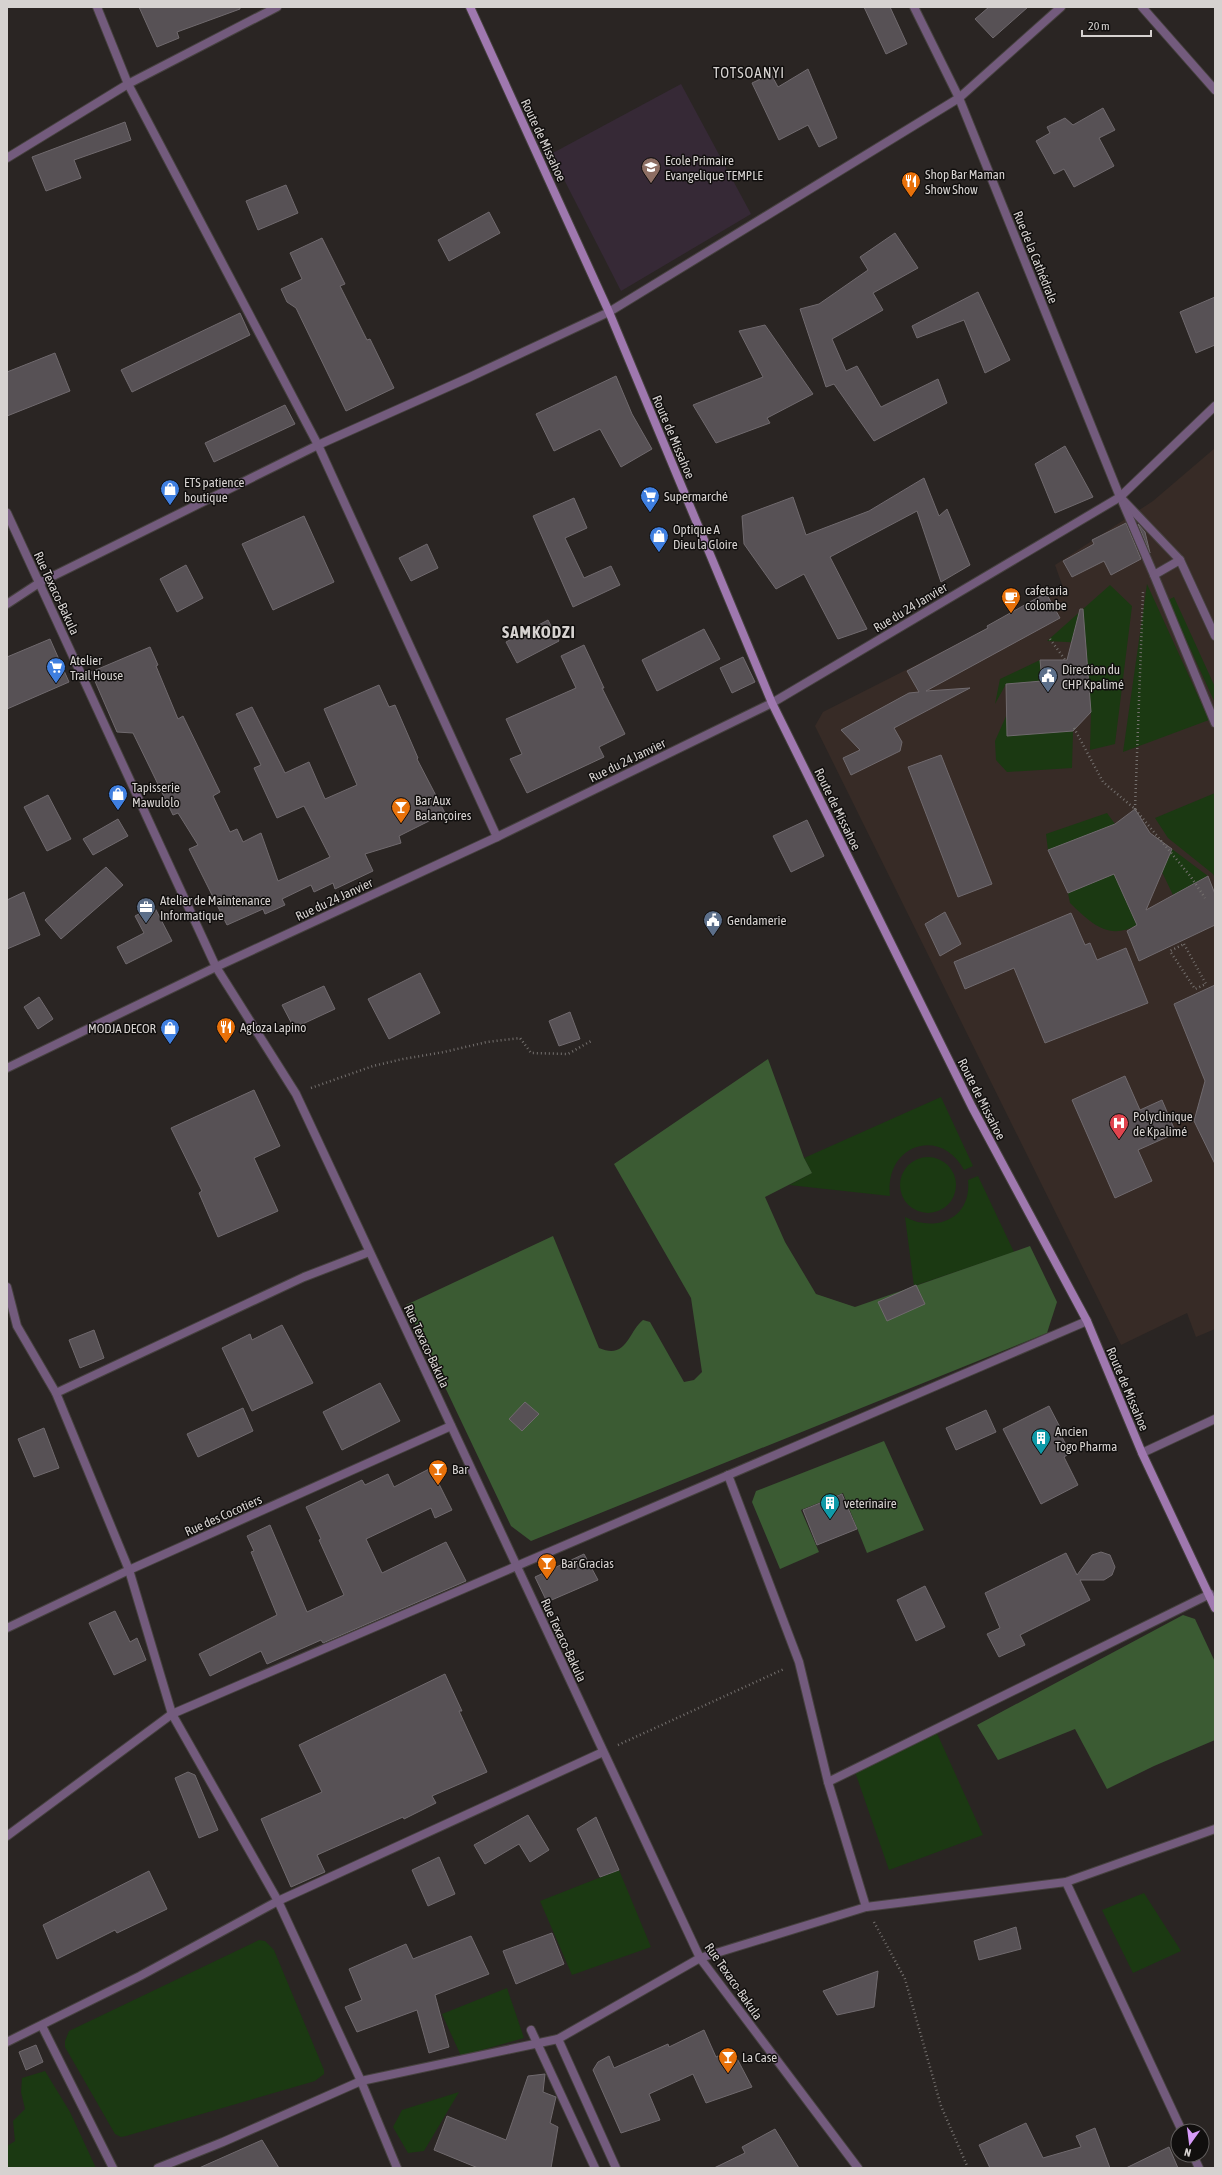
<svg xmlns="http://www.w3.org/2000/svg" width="1222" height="2175" font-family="'Asap Condensed',sans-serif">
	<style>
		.built { fill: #372b26 }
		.education { fill: #362936 }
		.green { fill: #1b3912 }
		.forest { fill: #3b5b33 }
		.building { fill: #575155; stroke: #706a6e }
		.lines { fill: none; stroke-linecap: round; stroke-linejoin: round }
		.service-casing { stroke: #46413f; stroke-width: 10 }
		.minor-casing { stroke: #46413f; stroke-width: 10 }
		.secondary-casing { stroke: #46413f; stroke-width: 10 }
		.path { stroke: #75716f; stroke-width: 2.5; stroke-dasharray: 1 3; stroke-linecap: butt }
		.service { stroke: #735b7d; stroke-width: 8 }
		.minor { stroke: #735b7d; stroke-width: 8 }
		.secondary { stroke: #9f78af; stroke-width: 8 }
		.labels { text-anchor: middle; stroke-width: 3; stroke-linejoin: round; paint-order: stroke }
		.street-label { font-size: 13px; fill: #d6d2d0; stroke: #110f0e }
		.poi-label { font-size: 13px; fill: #d6d2d0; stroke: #110f0e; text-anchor: start }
		.quarter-label { font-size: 15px; letter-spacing: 1px; fill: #d6d2d0; stroke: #110f0e }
		.district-label { font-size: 17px; font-weight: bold; letter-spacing: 1px; fill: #d6d2d0; stroke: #110f0e }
	</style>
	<rect width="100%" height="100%" fill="#2a2523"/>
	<polygon class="built" points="1215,448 1215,1329 1196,1337 1187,1313 1121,1345 815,726 823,712 1064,590 1055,565 1153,501"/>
	<polygon class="education" points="681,84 751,214 621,291 551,154"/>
	<g class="green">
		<polygon points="1147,584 1209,720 1123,752"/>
		<polygon points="1110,585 1132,606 1115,744 1090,750 1091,712 1086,643 1047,641"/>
		<polygon points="1174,597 1215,687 1215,703 1168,600"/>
		<polygon points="1040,660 1042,681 1006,684 995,704 1000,679"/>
		<polygon points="1007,714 1007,735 1073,731 1072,768 1007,772 996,760 995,741"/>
		<polygon points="1215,793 1215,878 1213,874 1168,838 1155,818"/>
		<polygon points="1107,813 1115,824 1048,850 1046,834"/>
		<polygon points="1172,849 1208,876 1173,895 1162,872"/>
		<path d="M1114,874l23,51c-29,16 -46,-2 -67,-22l-2,-10z"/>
		<path d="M941,1097l32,69 -9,4c-23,-44 -80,-26 -74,26l-101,-11 23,-12 -8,-15z"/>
		<circle cx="928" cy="1185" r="28"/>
		<path d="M978,1176l36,76 -100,34 -9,-69c30,16 67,2 63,-37z"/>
		<polygon points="935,1729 983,1835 889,1870 853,1766"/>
		<polygon points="619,1870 651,1947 572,1975 540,1901"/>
		<polygon points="1144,1893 1181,1951 1133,1973 1102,1910"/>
		<polygon points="259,1940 265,1941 274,1950 324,2070 324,2074 315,2081 126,2136 121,2137 115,2134 65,2047 65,2041 69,2031"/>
		<polygon points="507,1988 524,2038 461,2056 442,2014"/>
		<polygon points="45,2071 70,2112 96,2168 7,2168 7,2146 15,2141 13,2121 25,2109 21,2092 22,2078"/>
		<polygon points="459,2092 424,2151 408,2153 393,2127 402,2110"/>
	</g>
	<g class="forest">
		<path d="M768,1059l36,99 8,15 -47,24 20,45 31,52 39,13 175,-61 27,56 -10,31 -516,208 -20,-15 -105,-221 147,-69 46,112c28,12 29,-16 44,-28l7,2 34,60 10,-2 8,-8 -11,-74 -77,-134z"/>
		<polygon points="884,1441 924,1530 867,1553 843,1493 801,1510 819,1552 780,1569 752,1502 756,1491"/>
		<polygon points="1183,1615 1195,1619 1215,1662 1215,1740 1154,1766 1107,1789 1075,1729 998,1760 977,1725"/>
	</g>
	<g class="building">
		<polygon points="139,7 240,7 240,9 177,32 179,38 157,47"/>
		<polygon points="864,7 890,7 907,44 886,54"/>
		<polygon points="989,7 1028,7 993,38 975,19"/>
		<polygon points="808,69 837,138 819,147 808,125 779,140 752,83 771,74 778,87"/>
		<polygon points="1103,108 1115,130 1099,138 1114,166 1074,187 1064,169 1054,174 1036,141 1050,133 1047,127 1065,118 1073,125"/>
		<polygon points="125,122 131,140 74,160 81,178 46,191 32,157"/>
		<polygon points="286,185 298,213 258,230 246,201"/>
		<polygon points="489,212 500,233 449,261 438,240"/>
		<polygon points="895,233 918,268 873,293 883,310 832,339 846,371 857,366 881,407 938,379 947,403 874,441 834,384 826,387 800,309 819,304 868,270 860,257"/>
		<polygon points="322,238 345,284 340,286 367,340 370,339 394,388 346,411 296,308 287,302 281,289 302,279 290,253"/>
		<polygon points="978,292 1010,360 985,373 964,320 917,338 912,326"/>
		<polygon points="1215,297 1215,345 1196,353 1180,312"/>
		<polygon points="240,313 250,335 132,392 121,370"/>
		<polygon points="765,325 813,394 767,418 770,423 716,443 693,405 763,377 739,331"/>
		<polygon points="55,353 70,391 7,416 7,372"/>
		<polygon points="616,376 632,414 652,449 621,467 600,429 554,451 536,414"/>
		<polygon points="285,405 295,424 214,462 205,443"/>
		<polygon points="1065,446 1093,497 1055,513 1035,464"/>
		<polygon points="924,478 939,516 947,509 970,565 941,582 917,511 830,557 867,629 838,639 804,574 776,589 744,544 742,516 793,497 806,535 869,511"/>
		<polygon points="574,498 587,528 565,538 584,578 611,566 620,585 573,607 533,516"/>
		<polygon points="304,516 334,582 273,610 242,544"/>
		<polygon points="1126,523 1141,559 1111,575 1104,561 1072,577 1063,561 1094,544 1092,540"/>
		<polygon points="1138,524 1145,532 1150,553"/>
		<polygon points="427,544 438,568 411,581 399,558"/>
		<polygon points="186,565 203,598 177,612 160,579"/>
		<polygon points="1046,593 1060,618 926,691 970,688 894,728 902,742 900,751 851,775 843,758 860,750 841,730 909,693 919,692 907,671 988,628 987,626"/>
		<polygon points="1080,609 1083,609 1091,712 1073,731 1007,736 1006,684 1042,681 1040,660 1067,660"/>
		<polygon points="548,620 559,641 517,663 506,642"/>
		<polygon points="704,629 720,659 657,691 642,660"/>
		<polygon points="50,639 69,682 7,709 7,657"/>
		<polygon points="584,645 604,688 602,688 625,734 599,747 604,757 527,793 510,759 522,754 506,719 576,688 561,656"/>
		<polygon points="150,647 158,665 156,666 178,719 183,716 220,792 213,796 230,832 237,829 243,842 261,833 278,881 330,857 304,806 277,818 254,768 261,765 236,714 252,707 285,773 309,762 325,799 357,785 324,709 379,685 389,707 395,705 418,758 417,759 445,813 399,836 401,843 365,854 373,871 335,889 333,883 314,892 311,885 282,899 285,905 265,914 263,909 227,925 189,849 198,845 178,813 173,815 133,733 117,732 91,672"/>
		<polygon points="743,657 755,682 732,693 720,668"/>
		<polygon points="941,755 992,884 958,897 908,767"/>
		<polygon points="48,795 71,839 47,851 24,807"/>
		<polygon points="1135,809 1150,833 1172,849 1146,910 1208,876 1215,894 1215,925 1139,961 1127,931 1137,925 1114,874 1068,893 1048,850 1115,824"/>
		<polygon points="118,819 128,836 93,855 83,839"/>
		<polygon points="807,820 824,856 791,872 773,836"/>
		<polygon points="106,867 123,885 61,939 45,920"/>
		<polygon points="24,892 40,935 7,949 7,900"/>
		<polygon points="154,906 172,941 126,964 117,947 144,933 135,916"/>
		<polygon points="945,912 961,944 940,956 925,924"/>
		<polygon points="1071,913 1085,945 1090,943 1097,960 1126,948 1148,1003 1045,1043 1014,968 965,989 954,962"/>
		<polygon points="420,973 440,1013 389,1039 368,999"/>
		<polygon points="1215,985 1215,1164 1194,1121 1205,1081 1174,1004"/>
		<polygon points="324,986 335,1009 294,1028 282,1005"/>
		<polygon points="39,997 53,1019 38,1029 24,1007"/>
		<polygon points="570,1012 580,1039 559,1046 549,1021"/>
		<polygon points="1125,1076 1140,1110 1162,1100 1176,1133 1138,1150 1152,1181 1115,1198 1072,1100"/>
		<polygon points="254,1090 280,1146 254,1158 278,1211 218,1237 199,1193 202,1191 171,1128"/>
		<polygon points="916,1285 925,1304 887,1321 878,1302"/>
		<polygon points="282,1325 313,1383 252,1411 222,1348 250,1334 252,1340"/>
		<polygon points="94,1330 104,1358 80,1368 69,1340"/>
		<polygon points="380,1383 400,1421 342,1450 323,1412"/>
		<polygon points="525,1402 539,1414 522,1431 509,1419"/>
		<polygon points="1049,1406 1062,1431 1060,1433 1070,1453 1064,1457 1078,1485 1041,1504 1003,1429"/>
		<polygon points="243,1408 253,1431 198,1457 187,1434"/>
		<polygon points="986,1410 996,1432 956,1450 946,1428"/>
		<polygon points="44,1428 59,1468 34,1477 18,1439"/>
		<polygon points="431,1468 452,1510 435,1518 431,1508 366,1539 382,1573 446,1542 466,1581 323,1643 321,1640 267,1664 261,1651 210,1676 199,1654 277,1615 251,1552 254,1551 247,1536 270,1525 307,1612 344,1595 319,1540 321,1539 306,1507 362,1480 365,1485 388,1474 394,1487"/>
		<polygon points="842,1494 857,1529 817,1545 803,1510"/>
		<polygon points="1101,1552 1110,1555 1115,1567 1112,1575 1104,1580 1080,1580 1090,1600 1020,1635 1025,1645 999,1657 987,1634 1000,1628 985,1593 1066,1553 1077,1575 1092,1555"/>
		<polygon points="584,1554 598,1580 547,1602 535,1577"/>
		<polygon points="925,1586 945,1627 916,1641 897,1600"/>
		<polygon points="115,1611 130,1642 137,1638 146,1660 114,1675 89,1623"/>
		<polygon points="445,1674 462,1711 459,1711 487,1772 432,1796 436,1803 404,1819 403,1817 317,1855 325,1872 291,1887 261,1819 322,1792 299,1745"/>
		<polygon points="188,1772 195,1775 218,1830 199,1838 175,1778"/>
		<polygon points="528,1815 549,1850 530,1862 519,1844 485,1864 474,1845"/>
		<polygon points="596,1817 619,1870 600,1877 577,1829"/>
		<polygon points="439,1857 455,1894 428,1906 412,1870"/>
		<polygon points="149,1871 167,1909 117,1933 115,1930 57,1959 43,1925"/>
		<polygon points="1016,1927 1021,1949 979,1960 974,1941"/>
		<polygon points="552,1933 564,1964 516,1984 503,1951"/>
		<polygon points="471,1936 489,1974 435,1995 449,2047 429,2053 417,2010 357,2032 345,2007 362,2000 349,1969 406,1944 413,1959"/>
		<polygon points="878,1971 874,2007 837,2015 823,1991"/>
		<polygon points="704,2030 716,2057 732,2049 752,2087 706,2103 693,2074 649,2094 660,2120 621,2133 593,2070 598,2062 609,2056 614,2068 668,2044 669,2047"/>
		<polygon points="36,2045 43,2062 26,2070 19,2052"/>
		<polygon points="545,2074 543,2092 556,2097 550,2123 558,2127 551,2168 478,2168 434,2150 447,2116 506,2140 528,2076"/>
		<polygon points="1026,2123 1043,2158 1081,2147 1076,2136 1095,2128 1110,2168 990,2168 979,2145"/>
		<polygon points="775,2129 799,2168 714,2168 745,2153 742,2147"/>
		<polygon points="262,2140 279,2168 199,2168"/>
		<polygon points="1169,2147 1178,2168 1126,2168"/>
	</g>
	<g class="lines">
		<g class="service-casing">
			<g id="service">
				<polyline points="1120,497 1180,560 1215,636"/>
				<polyline points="1123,503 1154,575"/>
				<polyline points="1180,560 1154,575 1215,723"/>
			</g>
		</g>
		<g class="minor-casing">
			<g id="minor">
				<polyline points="97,7 128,84 318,445 497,837"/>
				<polyline points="914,7 959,98 1120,497"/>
				<polyline points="1142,7 1215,90"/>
				<polyline points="7,158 128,84 277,7"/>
				<polyline points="7,513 216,967 296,1094 700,1958 858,2168"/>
				<polyline points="7,604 39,583 318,445 468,378 609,312 959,98 1061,7"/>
				<polyline points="7,1068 216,967 497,837 772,703 1120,497 1215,406"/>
				<polyline points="7,1287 17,1326 56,1393 129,1570 172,1714 278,1901 361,2081 397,2168"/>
				<polyline points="56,1393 304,1277 369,1252"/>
				<polyline points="1142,1453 1215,1419"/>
				<polyline points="728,1475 799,1662 828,1782 866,1907"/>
				<polyline points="7,1628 129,1570 451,1426"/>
				<polyline points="828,1782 1210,1594"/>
				<polyline points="7,1836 172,1714 1087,1321"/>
				<polyline points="1066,1882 1182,2131"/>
				<polyline points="42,2026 113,2168"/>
				<polyline points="531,2030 595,2168"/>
				<polyline points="558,2039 616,2168"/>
				<polyline points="7,2042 140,1976 278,1901 603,1752"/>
				<polyline points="1193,2155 1199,2168"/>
				<polyline points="158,2168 223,2142 361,2081 558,2039 700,1958 866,1907 1066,1882 1215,1829"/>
			</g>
		</g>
		<g class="secondary-casing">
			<polyline id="secondary" points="470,7 609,312 772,703 972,1107 1087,1321 1142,1453 1215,1608"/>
		</g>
		<g class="path">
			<polyline points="1050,639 1066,661"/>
			<polyline points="1074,728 1103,782 1135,809 1191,877 1205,898"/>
			<polyline points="1135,809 1143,592"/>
			<polygon points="1184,944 1206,984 1195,989 1170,951"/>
			<polyline points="311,1088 373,1066 403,1059 444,1052 487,1042 520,1038 531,1053 568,1054 591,1041"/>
			<polyline points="618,1745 784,1669"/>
			<polyline points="874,1922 905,1979 941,2106 968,2168"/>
		</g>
		<use href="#service" class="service"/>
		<use href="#minor" class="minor"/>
		<use href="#secondary" class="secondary"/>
	</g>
	<defs>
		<g id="school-pin" transform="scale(1)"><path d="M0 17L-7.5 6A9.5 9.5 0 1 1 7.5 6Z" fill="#8d6e63" stroke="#110f0e"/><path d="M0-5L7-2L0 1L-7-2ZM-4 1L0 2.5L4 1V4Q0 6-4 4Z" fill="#fff"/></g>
		<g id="restaurant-pin" transform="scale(1)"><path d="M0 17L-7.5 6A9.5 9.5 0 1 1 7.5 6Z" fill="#e8710a" stroke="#110f0e"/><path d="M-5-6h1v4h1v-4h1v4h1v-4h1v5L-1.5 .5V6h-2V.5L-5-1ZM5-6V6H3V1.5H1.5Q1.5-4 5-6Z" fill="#fff"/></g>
		<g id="shop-pin" transform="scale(1)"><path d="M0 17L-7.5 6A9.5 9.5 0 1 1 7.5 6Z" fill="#3f7fe0" stroke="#110f0e"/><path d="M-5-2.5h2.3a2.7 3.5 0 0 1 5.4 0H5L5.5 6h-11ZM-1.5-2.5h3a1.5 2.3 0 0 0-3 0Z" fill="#fff"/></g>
		<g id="supermarket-pin" transform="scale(1)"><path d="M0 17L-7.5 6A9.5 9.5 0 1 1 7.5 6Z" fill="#3f7fe0" stroke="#110f0e"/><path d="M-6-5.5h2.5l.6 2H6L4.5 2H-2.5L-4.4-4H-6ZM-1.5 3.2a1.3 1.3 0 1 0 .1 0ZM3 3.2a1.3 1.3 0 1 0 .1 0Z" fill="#fff"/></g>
		<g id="cafe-pin" transform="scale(1)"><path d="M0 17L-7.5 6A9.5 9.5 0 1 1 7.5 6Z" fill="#e8710a" stroke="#110f0e"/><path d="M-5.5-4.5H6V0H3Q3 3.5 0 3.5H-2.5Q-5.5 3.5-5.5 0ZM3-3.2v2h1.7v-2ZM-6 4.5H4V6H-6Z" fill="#fff"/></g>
		<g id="civic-pin" transform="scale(1)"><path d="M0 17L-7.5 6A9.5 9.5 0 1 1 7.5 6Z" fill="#5c6f8a" stroke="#110f0e"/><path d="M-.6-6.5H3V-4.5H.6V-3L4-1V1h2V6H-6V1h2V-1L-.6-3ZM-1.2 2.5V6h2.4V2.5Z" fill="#fff"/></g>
		<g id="bar-pin" transform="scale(1)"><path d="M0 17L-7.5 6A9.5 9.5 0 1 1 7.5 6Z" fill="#e8710a" stroke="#110f0e"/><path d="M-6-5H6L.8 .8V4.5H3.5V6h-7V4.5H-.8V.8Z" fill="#fff"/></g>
		<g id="office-pin" transform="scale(1)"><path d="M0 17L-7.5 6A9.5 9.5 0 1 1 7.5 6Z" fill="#5c6f8a" stroke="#110f0e"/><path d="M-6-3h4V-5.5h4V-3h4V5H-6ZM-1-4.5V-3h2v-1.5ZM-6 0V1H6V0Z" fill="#fff"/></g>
		<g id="hospital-pin" transform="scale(1)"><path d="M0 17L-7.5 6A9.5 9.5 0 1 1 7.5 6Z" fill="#e0444e" stroke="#110f0e"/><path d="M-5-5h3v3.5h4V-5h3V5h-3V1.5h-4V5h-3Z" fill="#fff"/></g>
		<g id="building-pin" transform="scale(1)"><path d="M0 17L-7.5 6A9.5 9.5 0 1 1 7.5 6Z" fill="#0f9aa8" stroke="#110f0e"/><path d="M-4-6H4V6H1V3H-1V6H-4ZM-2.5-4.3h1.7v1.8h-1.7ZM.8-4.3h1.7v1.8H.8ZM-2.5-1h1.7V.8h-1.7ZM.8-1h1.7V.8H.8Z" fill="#fff"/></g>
	</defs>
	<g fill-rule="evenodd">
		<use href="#school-pin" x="651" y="167"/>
		<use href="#restaurant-pin" x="911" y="181"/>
		<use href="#shop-pin" x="170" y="489"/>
		<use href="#supermarket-pin" x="650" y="496"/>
		<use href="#shop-pin" x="659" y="536"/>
		<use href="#cafe-pin" x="1011" y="597"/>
		<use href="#supermarket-pin" x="56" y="667"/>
		<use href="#civic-pin" x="1048" y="676"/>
		<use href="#shop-pin" x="118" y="794"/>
		<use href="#bar-pin" x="401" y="807"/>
		<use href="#office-pin" x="146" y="907"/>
		<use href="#civic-pin" x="713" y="920"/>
		<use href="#restaurant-pin" x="226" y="1027"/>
		<use href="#shop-pin" x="170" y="1028"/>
		<use href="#hospital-pin" x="1119" y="1123"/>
		<use href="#building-pin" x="1041" y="1438"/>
		<use href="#bar-pin" x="438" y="1469"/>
		<use href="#building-pin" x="830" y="1503"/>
		<use href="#bar-pin" x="547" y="1563"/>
		<use href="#bar-pin" x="728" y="2057"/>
	</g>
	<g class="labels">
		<g class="street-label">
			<text transform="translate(544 140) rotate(65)" y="5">Route de Missahoe</text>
			<text transform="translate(1036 257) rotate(68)" y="5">Rue de la Cathédrale</text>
			<text transform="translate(674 437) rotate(67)" y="5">Route de Missahoe</text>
			<text transform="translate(57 593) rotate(65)" y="5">Rue Texaco-Bakula</text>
			<text transform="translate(910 607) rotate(-31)" y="5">Rue du 24 Janvier</text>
			<text transform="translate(627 760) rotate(-26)" y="5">Rue du 24 Janvier</text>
			<text transform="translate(838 809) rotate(64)" y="5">Route de Missahoe</text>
			<text transform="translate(334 899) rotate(-25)" y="5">Rue du 24 Janvier</text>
			<text transform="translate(982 1099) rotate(63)" y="5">Route de Missahoe</text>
			<text transform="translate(427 1346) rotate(65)" y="5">Rue Texaco-Bakula</text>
			<text transform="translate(1128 1389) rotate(67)" y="5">Route de Missahoe</text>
			<text transform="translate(223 1515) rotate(-24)" y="5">Rue des Cocotiers</text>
			<text transform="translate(564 1640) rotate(65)" y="5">Rue Texaco-Bakula</text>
			<text transform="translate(734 1981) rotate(55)" y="5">Rue Texaco-Bakula</text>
		</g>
		<g class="poi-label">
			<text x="665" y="165">Ecole Primaire<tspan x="665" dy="15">Evangelique TEMPLE</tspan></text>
			<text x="925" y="179">Shop Bar Maman<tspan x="925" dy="15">Show Show</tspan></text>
			<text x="184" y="487">ETS patience<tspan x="184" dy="15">boutique</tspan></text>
			<text x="664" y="501">Supermarché</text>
			<text x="673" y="534">Optique A<tspan x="673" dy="15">Dieu la Gloire</tspan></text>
			<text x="1025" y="595">cafetaria<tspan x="1025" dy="15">colombe</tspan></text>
			<text x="70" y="665">Atelier<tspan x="70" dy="15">Trail House</tspan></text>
			<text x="1062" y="674">Direction du<tspan x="1062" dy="15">CHP Kpalimé</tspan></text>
			<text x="132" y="792">Tapisserie<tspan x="132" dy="15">Mawulolo</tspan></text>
			<text x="415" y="805">Bar Aux<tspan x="415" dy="15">Balançoires</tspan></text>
			<text x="160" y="905">Atelier de Maintenance<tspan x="160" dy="15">Informatique</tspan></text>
			<text x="727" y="925">Gendamerie</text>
			<text x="240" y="1032">Agloza Lapino</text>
			<text x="156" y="1033" text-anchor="end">MODJA DECOR</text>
			<text x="1133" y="1121">Polyclinique<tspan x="1133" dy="15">de Kpalimé</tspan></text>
			<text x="1055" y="1436">Ancien<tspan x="1055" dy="15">Togo Pharma</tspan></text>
			<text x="452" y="1474">Bar</text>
			<text x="844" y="1508">veterinaire</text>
			<text x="561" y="1568">Bar Gracias</text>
			<text x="742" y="2062">La Case</text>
		</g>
		<g class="quarter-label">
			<text x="749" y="78">TOTSOANYI</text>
		</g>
		<g class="district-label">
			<text x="539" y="638">SAMKODZI</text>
		</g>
	</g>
	<rect width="1222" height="2175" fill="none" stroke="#d6d2d0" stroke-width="16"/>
	<g transform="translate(1190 2143) rotate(194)"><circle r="19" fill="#110f0e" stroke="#605d5c"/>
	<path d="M0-3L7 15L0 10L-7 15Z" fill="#d79bf9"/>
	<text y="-6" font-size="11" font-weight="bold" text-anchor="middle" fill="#d6d2d0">N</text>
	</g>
	<path d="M1082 30v6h69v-6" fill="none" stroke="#d6d2d0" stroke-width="2"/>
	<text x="1088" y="30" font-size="12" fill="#d6d2d0" stroke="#110f0e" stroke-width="3" paint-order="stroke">20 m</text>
</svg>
